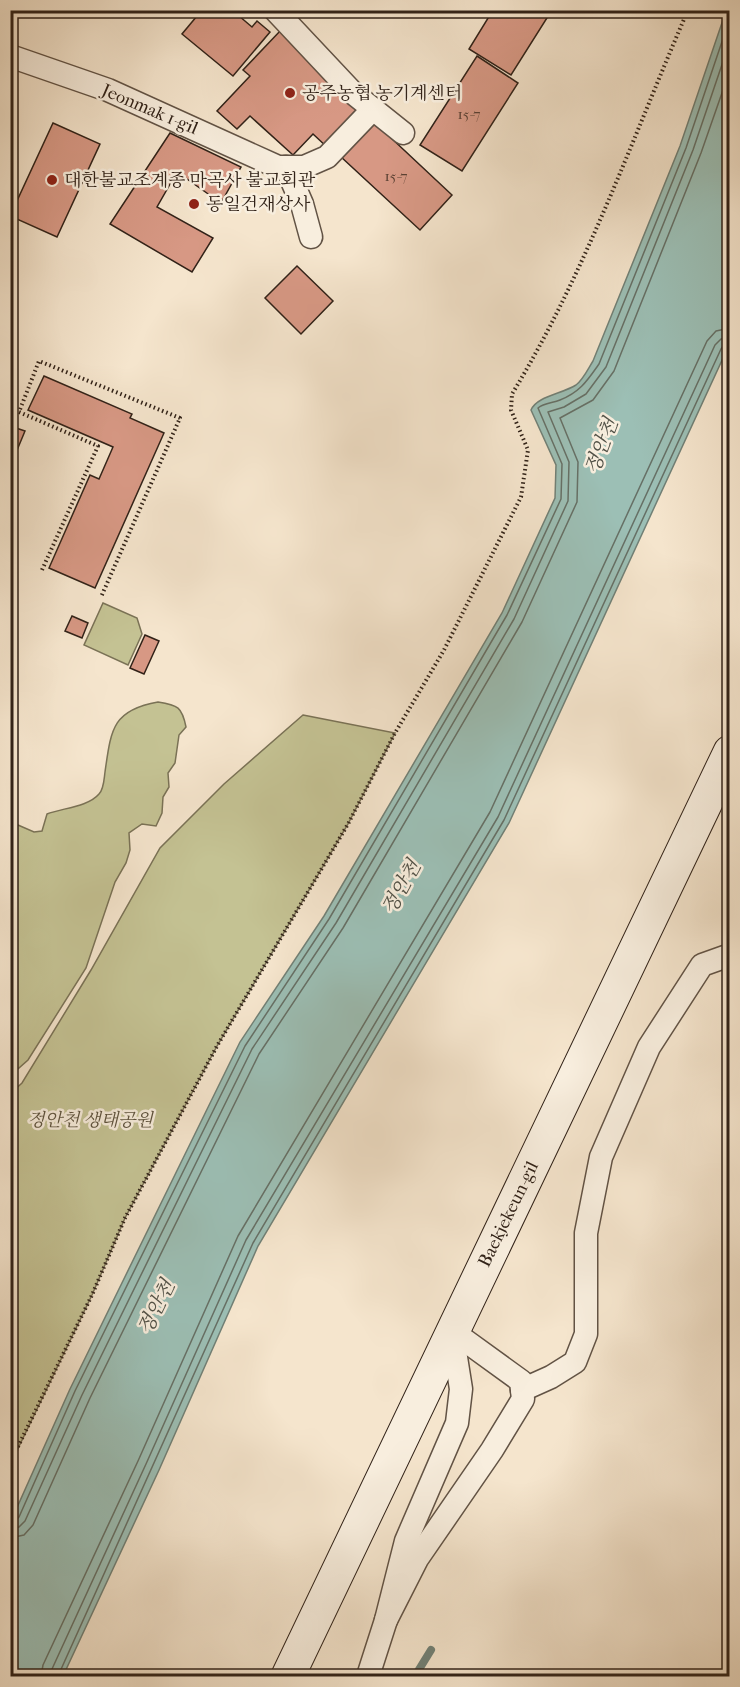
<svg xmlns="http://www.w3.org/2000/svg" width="740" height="1687" font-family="'IM FELL French Canon','Noto Serif KR',serif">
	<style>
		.green { fill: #c4c293; stroke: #7a7256; stroke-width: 1.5 }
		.water { fill: #9cbfb5; stroke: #718076; stroke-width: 1.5 }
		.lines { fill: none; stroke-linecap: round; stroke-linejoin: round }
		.shore { stroke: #667066; stroke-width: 1.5 }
		.stream { stroke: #718076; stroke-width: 8 }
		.building { fill: #d79884; stroke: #312218; stroke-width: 1.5 }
		.street-casing { stroke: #625345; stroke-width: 25 }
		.secondary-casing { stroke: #312218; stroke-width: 35 }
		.path { stroke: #312218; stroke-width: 4; stroke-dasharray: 1.5 3; stroke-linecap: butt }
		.street { stroke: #f8eede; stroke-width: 22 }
		.secondary { stroke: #f8eede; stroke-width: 33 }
		.poi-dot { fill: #8f2418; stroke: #f8eede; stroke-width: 2 }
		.labels { text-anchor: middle; stroke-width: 5; stroke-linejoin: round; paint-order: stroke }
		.number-label { font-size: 15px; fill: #5a4033 }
		.poi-label { font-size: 18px; fill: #312218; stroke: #f8eede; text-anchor: start }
		.street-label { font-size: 18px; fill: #312218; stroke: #f8eede }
		.park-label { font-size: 18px; font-style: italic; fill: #5d523d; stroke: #f8eede }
		.water-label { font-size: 20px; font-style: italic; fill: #515147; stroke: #f8eede }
	</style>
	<rect width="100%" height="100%" fill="#f5e5cd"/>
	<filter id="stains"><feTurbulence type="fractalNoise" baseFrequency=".00333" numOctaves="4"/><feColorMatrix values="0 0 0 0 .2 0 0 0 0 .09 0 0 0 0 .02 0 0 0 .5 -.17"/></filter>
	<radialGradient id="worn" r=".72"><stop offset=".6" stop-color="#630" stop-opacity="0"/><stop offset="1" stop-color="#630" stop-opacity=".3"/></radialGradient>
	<g class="green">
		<polygon points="103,603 137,618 142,634 128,665 84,645"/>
		<path d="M158,702c20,3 24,5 28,25l-7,8 -4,28 -7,10 1,14 -6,10 -1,16 -6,13 -14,-2 -13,9 1,17 -4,13 -11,19 -29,86 -58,92 -17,15v-253l23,10 8,-1 5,-17c15,-6 41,-7 52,-20 5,-5 5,-15 6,-22 6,-42 7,-62 53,-70z"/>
		<polygon points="303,715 395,733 348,824 217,1046 125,1218 92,1295 11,1463 11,1093 22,1083 91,970 160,848 224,784"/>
	</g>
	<path class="water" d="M726,11h4l-1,334 -220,478 -251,423 -99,224 -96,206h-52v-155l59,-132 170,-347 84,-126 178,-303 53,-115 1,-33 -25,-55c6,-14 31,-16 45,-25 7,-5 12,-16 17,-24l87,-215z"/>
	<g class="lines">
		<g class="shore">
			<path d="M10,1521h5l4,-4 56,-126 170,-345 84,-127 178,-304 54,-116 1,-35 -24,-56c6,-5 15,-5 22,-8 20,-8 27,-19 39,-36l87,-216 44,-130"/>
			<polyline points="10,1529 19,1527 25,1521 82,1395 252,1049 336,923 514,619 568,501 569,462 548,412 564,407 586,394 606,367 693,150 730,41"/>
			<polyline points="10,1538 24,1535 33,1525 90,1398 259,1054 343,928 522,622 577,502 578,462 560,418 593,400 614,371 701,153 730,70"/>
			<polyline points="41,1676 43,1665 138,1461 238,1236 490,812 707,341 716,331 730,328"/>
			<polyline points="50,1676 52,1669 146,1464 246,1240 498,817 715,345 721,339 730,337"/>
			<polyline points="58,1676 253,1243 504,820 721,349 724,345 730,344"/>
		</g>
		<polyline class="stream" points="415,1676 431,1650"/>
	</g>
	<g class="building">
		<polygon points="202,10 232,10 252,27 257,21 270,32 233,76 182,34"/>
		<polygon points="303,10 317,10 313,17"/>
		<polygon points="493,10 552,10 511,75 469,49"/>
		<polygon points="281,30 365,110 328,148 313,134 293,155 250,116 237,129 217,111 250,76 243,70"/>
		<polygon points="477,56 518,83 462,171 420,145"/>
		<polygon points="373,121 452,195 420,230 340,156"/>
		<polygon points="53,123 100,144 57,237 10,216"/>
		<polygon points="170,133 241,167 221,203 177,172 157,207 213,238 192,272 110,224"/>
		<polygon points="297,266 333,301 301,334 265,298"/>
		<polygon points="44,376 132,414 130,418 164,433 95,588 49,568 90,475 99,479 113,447 28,410"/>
		<polygon points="10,426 25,431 10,467"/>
		<polygon points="72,616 88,623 82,638 65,631"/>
		<polygon points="145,635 159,641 144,674 130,668"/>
	</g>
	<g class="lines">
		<g class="street-casing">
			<g id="street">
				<polyline points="275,10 353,93 403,133"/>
				<polyline points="10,56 108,90 278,167 304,167 327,157 373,109"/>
				<polyline points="286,167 302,204 311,237"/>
				<polyline points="522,1390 551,1377 575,1362 586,1334 586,1233 601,1157 649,1047 702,965 730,955"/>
				<polyline points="386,1620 417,1559 492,1450 523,1399 521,1381 452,1331"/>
				<polyline points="368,1676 386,1620 406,1541 457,1423 461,1389 452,1332"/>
			</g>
		</g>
		<g class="secondary-casing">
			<polyline id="secondary" points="288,1676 730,752"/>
		</g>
		<g class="path">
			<polyline points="42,570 98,446 19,412 39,361 180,418 101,597"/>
			<path d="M10,1463l82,-168 33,-77 92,-172 131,-222 47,-91 49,-83 77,-153 7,-47 -17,-40 1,-16c73,-120 120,-255 176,-384"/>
		</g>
		<use href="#street" class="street"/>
		<use href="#secondary" class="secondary"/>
	</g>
	<g class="poi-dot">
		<circle cx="290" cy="93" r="6"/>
		<circle cx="52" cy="180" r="6"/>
		<circle cx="194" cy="204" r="6"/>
	</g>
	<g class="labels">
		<g class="number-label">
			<text x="469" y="119">15-7</text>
			<text x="396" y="181">15-7</text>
		</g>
		<g class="poi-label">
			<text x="302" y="99">공주농협 농기계센터</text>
			<text x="64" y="186">대한불교조계종 마곡사 불교회관</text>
			<text x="206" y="210">동일건재상사</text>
		</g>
		<g class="street-label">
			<text transform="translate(150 109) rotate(23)" y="6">Jeonmak 1-gil</text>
			<text transform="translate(508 1214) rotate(-64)" y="6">Baekjekeun-gil</text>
		</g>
		<g class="park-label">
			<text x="90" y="1126">정안천 생태공원</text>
		</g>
		<g class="water-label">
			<text transform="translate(601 446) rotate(-69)" y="7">정안천</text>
			<text transform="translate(401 887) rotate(-61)" y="7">정안천</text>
			<text transform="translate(156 1307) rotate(-64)" y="7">정안천</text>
		</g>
	</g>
	<rect width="740" height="1687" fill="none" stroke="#f5e5cd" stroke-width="36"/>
	<rect x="12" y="12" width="716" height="1663" fill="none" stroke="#312218" stroke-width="3"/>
	<rect x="18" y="18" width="704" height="1651" fill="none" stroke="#312218" stroke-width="1.5"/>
	<rect width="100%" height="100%" filter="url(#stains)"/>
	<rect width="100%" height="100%" fill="url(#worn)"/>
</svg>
